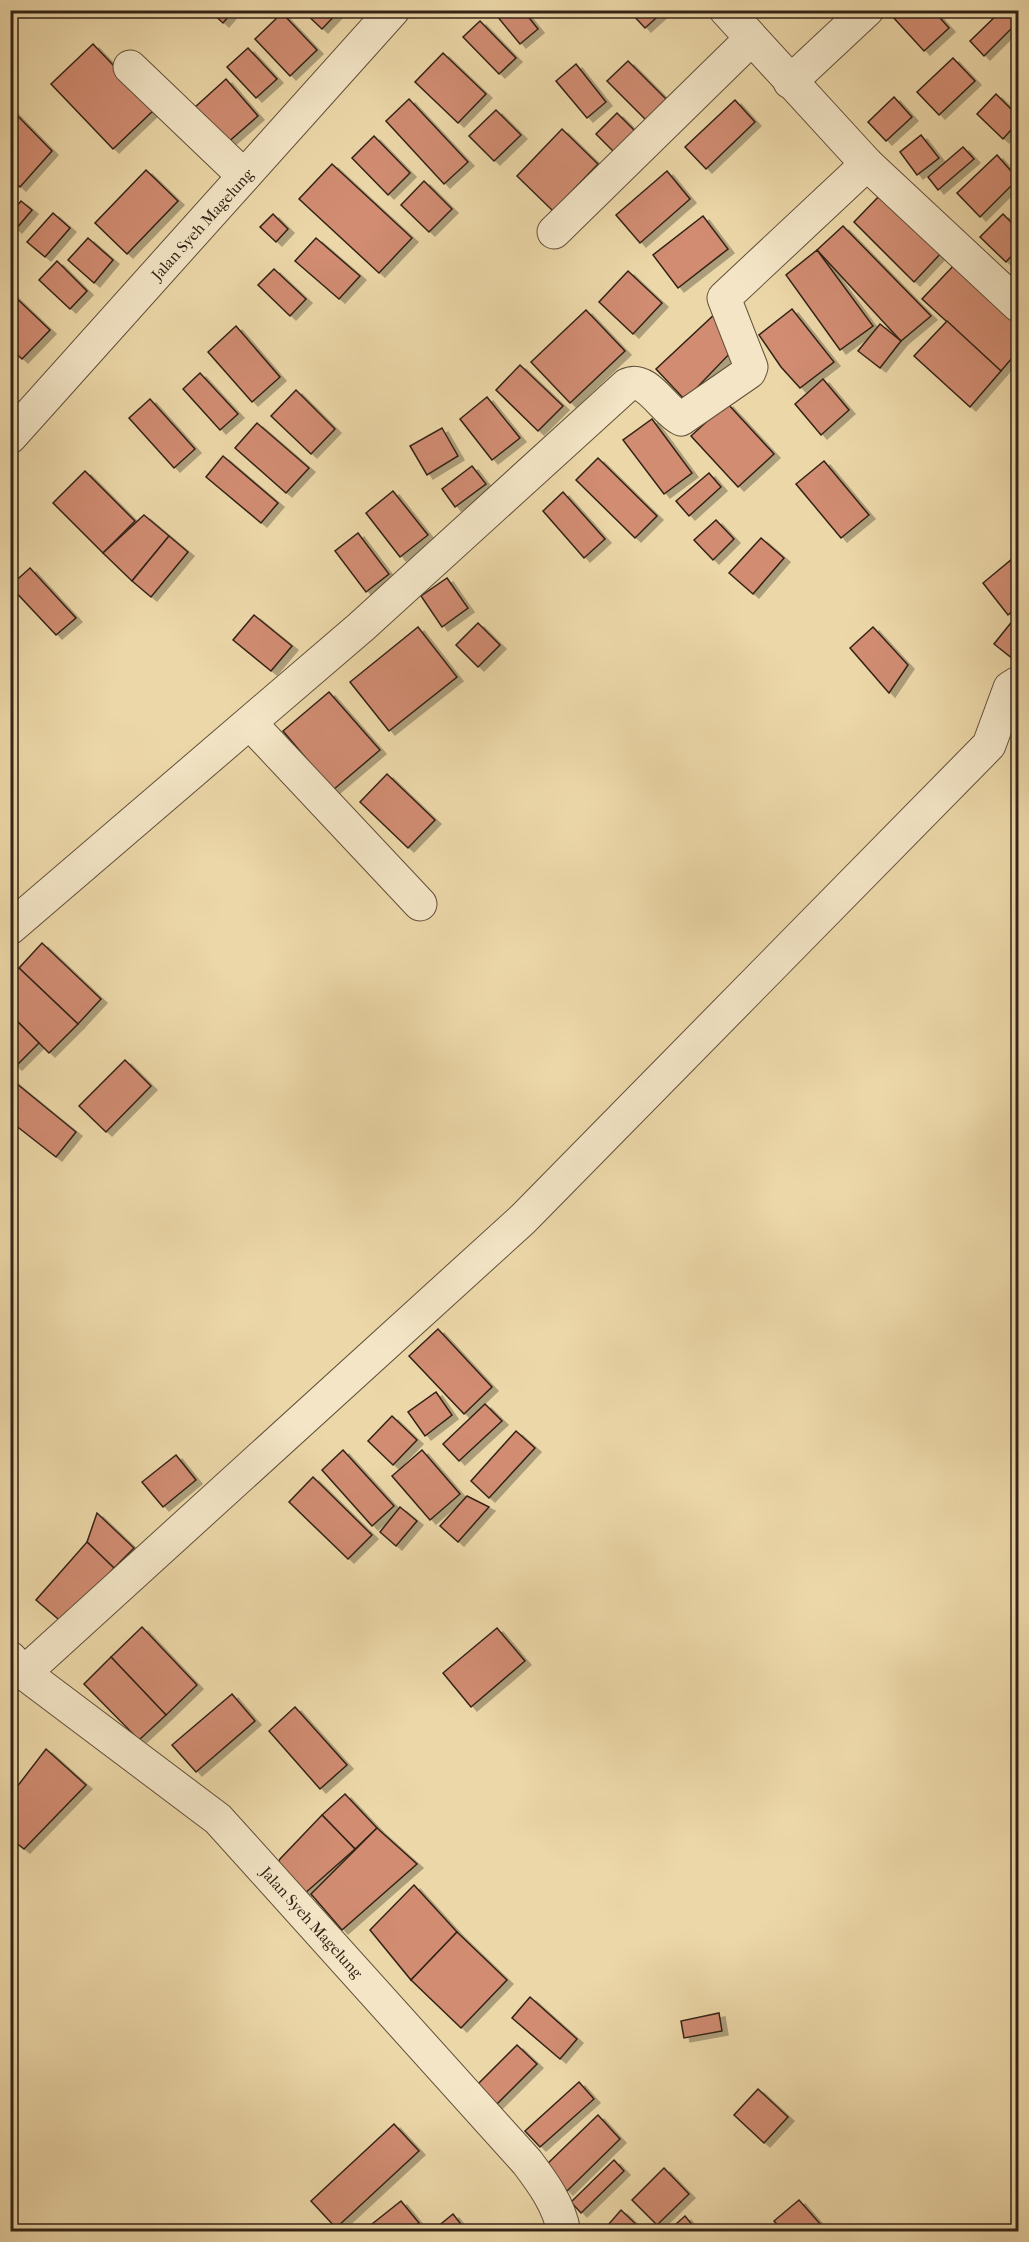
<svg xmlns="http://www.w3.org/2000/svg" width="1029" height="2242" font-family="'IM FELL French Canon',serif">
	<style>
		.building { fill: #d18c72; stroke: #332316; stroke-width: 1.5; filter: url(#shadow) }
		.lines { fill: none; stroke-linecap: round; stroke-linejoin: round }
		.minor-casing { stroke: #61503a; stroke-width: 35 }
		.minor { stroke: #f3e5c6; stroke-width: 33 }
		.labels { text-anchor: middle; stroke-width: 4.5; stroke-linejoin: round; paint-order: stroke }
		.street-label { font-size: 16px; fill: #332316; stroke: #f3e5c6 }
	</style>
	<defs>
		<filter id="shadow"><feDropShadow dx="6" dy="4" stdDeviation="0" flood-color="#0004"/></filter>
	</defs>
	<rect width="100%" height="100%" fill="#ecd7a8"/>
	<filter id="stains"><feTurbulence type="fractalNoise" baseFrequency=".00333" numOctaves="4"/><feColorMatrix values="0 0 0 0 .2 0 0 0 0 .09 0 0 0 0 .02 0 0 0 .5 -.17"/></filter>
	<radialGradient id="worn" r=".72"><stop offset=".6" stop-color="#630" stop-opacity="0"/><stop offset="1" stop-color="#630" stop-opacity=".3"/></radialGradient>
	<g class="building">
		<polygon points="209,10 234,10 223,23"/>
		<polygon points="302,10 340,10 322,29"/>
		<polygon points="492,10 523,10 538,29 520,44"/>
		<polygon points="636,10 665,10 645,28 632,14"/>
		<polygon points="898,10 933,10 949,28 924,51 892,16"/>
		<polygon points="1002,10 1018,10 1018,22 984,56 970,41"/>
		<polygon points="282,13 317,50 290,76 255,39"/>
		<polygon points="480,21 516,58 499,74 463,37"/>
		<polygon points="93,44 155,109 113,149 51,84"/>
		<polygon points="248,48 277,79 256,98 227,67"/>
		<polygon points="443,53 486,94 458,123 415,82"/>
		<polygon points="953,58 975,81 939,115 917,92"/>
		<polygon points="628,61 670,103 650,124 607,81"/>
		<polygon points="576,64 606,102 587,118 556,81"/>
		<polygon points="226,79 258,116 226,144 194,108"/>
		<polygon points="996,94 1018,116 1018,122 1003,139 977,114"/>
		<polygon points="894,97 912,117 886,141 868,122"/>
		<polygon points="409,99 468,162 444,184 386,121"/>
		<polygon points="735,100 755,122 706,169 685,147"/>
		<polygon points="10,108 52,151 20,187 10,178"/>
		<polygon points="496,110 521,135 494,161 469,136"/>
		<polygon points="617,113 638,134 617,155 596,134"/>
		<polygon points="562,129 598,164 553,211 517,176"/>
		<polygon points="921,135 939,158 917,175 900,152"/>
		<polygon points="374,136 410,173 388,195 352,158"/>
		<polygon points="963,147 974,159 938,190 928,177"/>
		<polygon points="997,155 1018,179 980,217 957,193"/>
		<polygon points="332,164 412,238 379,273 299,199"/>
		<polygon points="146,170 178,201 127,254 95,223"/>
		<polygon points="667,171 690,199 640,243 616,215"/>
		<polygon points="424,181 452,209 429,232 401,205"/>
		<polygon points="883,192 943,251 914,282 854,222"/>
		<polygon points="21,201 32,210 16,229 10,224 10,214"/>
		<polygon points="53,213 70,228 45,257 27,242"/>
		<polygon points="273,214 288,229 276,242 260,227"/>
		<polygon points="1003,214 1018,229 1018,249 1006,262 980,237"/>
		<polygon points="703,216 728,249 678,288 653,255"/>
		<polygon points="843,226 931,316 901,341 817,250"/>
		<polygon points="88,238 113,260 94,283 68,260"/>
		<polygon points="316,238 360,276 339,299 295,261"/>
		<polygon points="817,250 873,326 840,350 786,275"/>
		<polygon points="57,261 87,291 70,309 39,280"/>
		<polygon points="957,262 1018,319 1018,351 1001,371 922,299"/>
		<polygon points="274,269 306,299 290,316 258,285"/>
		<polygon points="628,271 662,303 633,334 599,302"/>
		<polygon points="10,292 50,330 22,359 10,348"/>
		<polygon points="792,309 834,362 800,388 781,367 759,335"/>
		<polygon points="586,310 625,351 570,403 531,362"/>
		<polygon points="717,312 736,347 685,400 656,369"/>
		<polygon points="947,321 1001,371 970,407 914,356"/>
		<polygon points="880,324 901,341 880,368 858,351"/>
		<polygon points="236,326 280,377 252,402 208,352"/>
		<polygon points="520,365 563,406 538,431 496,390"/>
		<polygon points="200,373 238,414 220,430 183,389"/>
		<polygon points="823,379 849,410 821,435 795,404"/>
		<polygon points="296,390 335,429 311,454 271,416"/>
		<polygon points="487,397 520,438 492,460 460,419"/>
		<polygon points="150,399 195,449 174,468 129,418"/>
		<polygon points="727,403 774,454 738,487 691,436"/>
		<polygon points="652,419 692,473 664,494 623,440"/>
		<polygon points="257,423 309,468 286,493 235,448"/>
		<polygon points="442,428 458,456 427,475 410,446"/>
		<polygon points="223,456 278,503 261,523 206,477"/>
		<polygon points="598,458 657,516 635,538 576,480"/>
		<polygon points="824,461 869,515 841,538 796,484"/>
		<polygon points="472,466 486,484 455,507 442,489"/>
		<polygon points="85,471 135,521 103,553 53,503"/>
		<polygon points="709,473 721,487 689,516 676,501"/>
		<polygon points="393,491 428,535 400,557 366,513"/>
		<polygon points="563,492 605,539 584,558 543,511"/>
		<polygon points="144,515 169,536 132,581 103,553"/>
		<polygon points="716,520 734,539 713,560 694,540"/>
		<polygon points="358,533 389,574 366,592 335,551"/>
		<polygon points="169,536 188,552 151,597 132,581"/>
		<polygon points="761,538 784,558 753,594 729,573"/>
		<polygon points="1018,554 1018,606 1008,615 983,583"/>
		<polygon points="30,568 76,618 56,635 10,586"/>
		<polygon points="447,578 468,608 442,627 421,596"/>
		<polygon points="1018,614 1018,663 994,644"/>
		<polygon points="254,615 292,646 271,671 233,640"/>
		<polygon points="478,623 500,645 478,667 456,645"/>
		<polygon points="418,627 457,677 389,731 350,682"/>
		<polygon points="873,627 908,665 889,693 850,648"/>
		<polygon points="329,692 380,750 333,790 283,731"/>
		<polygon points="387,774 435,820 408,848 360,802"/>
		<polygon points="42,943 101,999 78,1024 19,968"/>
		<polygon points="19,968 78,1024 49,1053 10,1014 10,977"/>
		<polygon points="10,1014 39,1043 16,1066 10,1061"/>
		<polygon points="125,1060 151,1086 106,1132 79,1106"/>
		<polygon points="11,1079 76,1132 56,1157 10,1121"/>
		<polygon points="438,1329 492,1387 464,1414 409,1356"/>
		<polygon points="436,1392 452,1415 425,1436 408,1412"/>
		<polygon points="485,1404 502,1421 459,1461 443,1444"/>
		<polygon points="392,1416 417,1440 393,1465 368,1441"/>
		<polygon points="516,1431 535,1448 489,1498 471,1481"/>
		<polygon points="343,1450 394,1506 372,1526 322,1470"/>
		<polygon points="422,1450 460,1494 430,1520 392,1476"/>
		<polygon points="176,1455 196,1480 163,1507 142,1482"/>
		<polygon points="313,1477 372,1535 348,1559 289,1502"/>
		<polygon points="467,1496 489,1507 458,1542 440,1526"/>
		<polygon points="400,1507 417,1521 396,1546 380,1532"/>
		<polygon points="97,1513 134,1548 114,1568 87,1542"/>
		<polygon points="87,1542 114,1568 64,1624 36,1600"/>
		<polygon points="142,1627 197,1685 166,1715 111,1657"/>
		<polygon points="497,1628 525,1661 471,1707 443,1673"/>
		<polygon points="111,1657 166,1715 139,1740 84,1684"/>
		<polygon points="232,1694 255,1721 196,1772 172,1745"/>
		<polygon points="295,1707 347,1765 320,1789 269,1731"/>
		<polygon points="46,1749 86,1785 24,1849 10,1838 10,1796"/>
		<polygon points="345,1794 377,1828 355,1849 322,1815"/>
		<polygon points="322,1815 355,1849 303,1895 277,1865 280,1859"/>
		<polygon points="377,1828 417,1864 342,1930 311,1894"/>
		<polygon points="414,1885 457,1932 411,1980 370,1930"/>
		<polygon points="457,1932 507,1980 461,2028 411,1980"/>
		<polygon points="530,1997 577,2039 560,2059 512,2018"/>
		<polygon points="719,2013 722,2031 684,2038 681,2021"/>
		<polygon points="517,2045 537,2064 496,2105 476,2086"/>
		<polygon points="579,2082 594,2099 540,2147 525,2131"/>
		<polygon points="758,2089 788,2117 764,2143 734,2115"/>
		<polygon points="598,2115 620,2139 567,2191 544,2167"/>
		<polygon points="394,2124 419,2151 336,2228 311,2201"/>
		<polygon points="614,2160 624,2171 581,2213 571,2202"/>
		<polygon points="664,2168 689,2194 657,2225 632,2200"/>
		<polygon points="799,2200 822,2226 816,2232 784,2232 774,2221"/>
		<polygon points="401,2201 419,2223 409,2232 362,2232"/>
		<polygon points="621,2210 642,2230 640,2232 602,2232"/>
		<polygon points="453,2214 467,2232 431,2232"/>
		<polygon points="685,2216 698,2232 667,2232"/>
	</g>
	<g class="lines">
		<g class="minor-casing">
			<g id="minor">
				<polyline points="726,10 867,164 1018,305"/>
				<polyline points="130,67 244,176"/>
				<polyline points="790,82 867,10"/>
				<polyline points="554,232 751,39"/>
				<polyline points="10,437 393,10"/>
				<polyline points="250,723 420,904"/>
				<path d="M10,928l351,-301 266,-242c20,-10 37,26 54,34l68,-47 2,-5 -27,-69 143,-134"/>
				<path d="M10,1658l14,15 194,146 309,343c16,21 32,43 37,70"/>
				<polyline points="24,1673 523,1219 989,745 1010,688 1018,683"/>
			</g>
		</g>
		<use href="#minor" class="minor"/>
	</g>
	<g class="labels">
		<g class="street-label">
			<text transform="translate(202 224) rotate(-48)" y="6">Jalan Syeh Magelung</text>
			<text transform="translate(312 1922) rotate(48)" y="6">Jalan Syeh Magelung</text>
		</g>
	</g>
	<rect width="1029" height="2242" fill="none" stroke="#ecd7a8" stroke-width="36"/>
	<rect x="12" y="12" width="1005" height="2218" fill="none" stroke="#332316" stroke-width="3"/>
	<rect x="18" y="18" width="993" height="2206" fill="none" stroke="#332316" stroke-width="1.5"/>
	<rect width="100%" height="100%" filter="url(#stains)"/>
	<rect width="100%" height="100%" fill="url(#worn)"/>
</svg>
